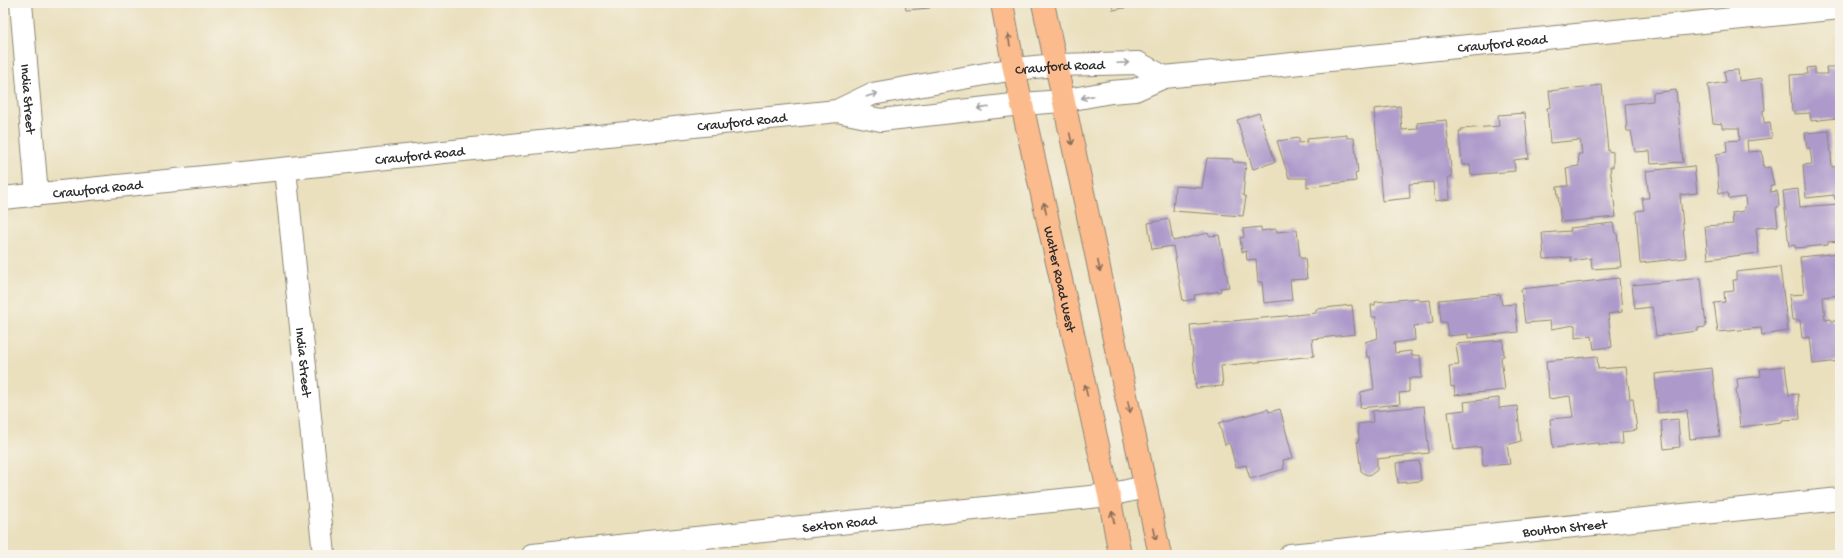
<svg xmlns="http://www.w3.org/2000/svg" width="1843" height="558" font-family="'Gochi Hand',sans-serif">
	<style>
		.building { fill: #ad9acb }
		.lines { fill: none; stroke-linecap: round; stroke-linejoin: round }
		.minor-casing { stroke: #8a8674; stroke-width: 24 }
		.major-casing { stroke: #8a8674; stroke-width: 24 }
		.minor { stroke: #fff; stroke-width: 22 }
		.major { stroke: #fbbb8d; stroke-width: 22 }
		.oneway { stroke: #896c57 }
		.oneway2 { stroke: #a0a0a0 }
		.labels { text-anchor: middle; stroke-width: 3.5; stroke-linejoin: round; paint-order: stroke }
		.street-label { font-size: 14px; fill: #2b2b2b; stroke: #f7f3e8 }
	</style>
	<rect width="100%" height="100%" fill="#f7f3e8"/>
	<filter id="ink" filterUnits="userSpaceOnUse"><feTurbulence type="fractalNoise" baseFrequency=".025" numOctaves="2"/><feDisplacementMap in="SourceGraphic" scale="8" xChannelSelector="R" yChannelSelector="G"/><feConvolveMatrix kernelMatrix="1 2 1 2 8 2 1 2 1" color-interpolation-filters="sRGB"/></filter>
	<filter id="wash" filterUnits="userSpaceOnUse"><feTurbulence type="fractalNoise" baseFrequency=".012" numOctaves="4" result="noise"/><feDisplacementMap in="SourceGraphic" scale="16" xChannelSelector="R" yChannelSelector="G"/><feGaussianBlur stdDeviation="0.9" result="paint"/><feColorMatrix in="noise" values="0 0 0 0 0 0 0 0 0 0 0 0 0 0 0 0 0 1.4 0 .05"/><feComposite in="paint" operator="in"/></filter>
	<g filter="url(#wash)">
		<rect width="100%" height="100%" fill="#eae0be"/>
		<g id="blocks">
			<g class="building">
				<polygon points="905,3 929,3 930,8 906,10"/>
				<polygon points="1112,3 1148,3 1148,4 1113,10"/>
				<polygon points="1815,67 1815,74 1827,74 1826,67 1840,67 1840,132 1839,132 1837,118 1811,121 1810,113 1795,114 1795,111 1792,111 1790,75 1808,74 1807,68"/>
				<polygon points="1738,70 1739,81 1762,78 1765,110 1763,110 1764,123 1770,122 1772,138 1747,141 1748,152 1762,151 1764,168 1770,167 1774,186 1770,185 1771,192 1777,191 1778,195 1779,206 1776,208 1778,226 1756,228 1759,253 1708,259 1705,226 1733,224 1732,213 1744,211 1744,207 1746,206 1745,197 1729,199 1728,193 1719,193 1716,154 1727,152 1726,141 1740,140 1739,128 1722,128 1722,124 1713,123 1708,85 1726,82 1724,71"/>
				<polygon points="1602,85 1608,151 1613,152 1613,167 1610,167 1616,217 1561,222 1557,187 1568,186 1566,168 1579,166 1578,154 1582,154 1580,140 1550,143 1547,108 1551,107 1549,91"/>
				<polygon points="1676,90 1683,162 1651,164 1650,151 1635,152 1631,131 1627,131 1625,104 1653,101 1653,93"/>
				<polygon points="1400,106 1402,130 1418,129 1417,123 1446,120 1452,177 1448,177 1450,199 1435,201 1433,182 1409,184 1410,198 1382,201 1374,109"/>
				<polygon points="1259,113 1275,162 1253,169 1237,120"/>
				<polygon points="1525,113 1529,158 1514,160 1515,171 1471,175 1470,164 1462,165 1459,131 1462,131 1461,129 1499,126 1498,115"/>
				<polygon points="1829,131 1832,167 1840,166 1840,199 1835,200 1834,195 1806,198 1803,165 1812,164 1810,148 1807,148 1805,133"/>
				<polygon points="1347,135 1347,138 1354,138 1358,173 1355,174 1356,181 1307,187 1307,178 1289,178 1277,141 1299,138 1299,143 1307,142 1307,139"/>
				<polygon points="1207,158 1233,159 1233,162 1246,163 1243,195 1246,197 1243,216 1173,211 1175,186 1202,188"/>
				<polygon points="1694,166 1697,193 1680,195 1686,258 1640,263 1636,211 1644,210 1642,198 1649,198 1646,171"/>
				<polygon points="1798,189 1800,207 1840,204 1840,241 1828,242 1828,245 1795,248 1795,245 1789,246 1783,191"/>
				<polygon points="1169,219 1173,241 1208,233 1210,236 1219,235 1229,287 1220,288 1221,291 1194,295 1195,299 1183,301 1173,246 1152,249 1148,223"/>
				<polygon points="1613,223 1615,233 1617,233 1621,267 1592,269 1591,258 1571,261 1571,257 1544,259 1542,233 1571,231 1570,228"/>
				<polygon points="1261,227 1261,231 1276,229 1277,232 1297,230 1300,258 1305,258 1307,279 1290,280 1292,300 1264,303 1262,282 1258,282 1256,259 1247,260 1246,251 1242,252 1240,238 1244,237 1243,229"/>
				<polygon points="1840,253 1840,295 1823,297 1825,320 1831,319 1832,321 1840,321 1840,361 1813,364 1810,337 1802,338 1800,320 1792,320 1789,295 1804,294 1800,257"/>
				<polygon points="1780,267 1788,331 1762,335 1761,328 1718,332 1714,303 1725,302 1724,292 1734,291 1733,280 1736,280 1736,272"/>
				<polygon points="1619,278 1622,312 1608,314 1612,347 1594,349 1592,336 1575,338 1575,325 1551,329 1550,321 1525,323 1521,289"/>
				<polygon points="1701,278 1706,327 1698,328 1698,331 1656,336 1652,307 1635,309 1632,285"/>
				<polygon points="1500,294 1502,305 1515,304 1518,332 1468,338 1468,334 1448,336 1446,322 1441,323 1439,300"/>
				<polygon points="1418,298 1419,301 1430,300 1433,323 1414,326 1415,340 1394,343 1395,353 1411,351 1412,356 1420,355 1422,378 1409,378 1409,392 1399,393 1400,404 1360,408 1361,392 1374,389 1370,357 1367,357 1365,342 1378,338 1376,317 1372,317 1371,305 1375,305 1375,302"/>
				<polygon points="1352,305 1355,334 1312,339 1314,356 1221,366 1223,386 1196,388 1190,325 1316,313 1316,309"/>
				<polygon points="1503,340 1504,356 1501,357 1505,390 1455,395 1454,386 1451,387 1449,366 1459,365 1456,344"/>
				<polygon points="1597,356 1598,369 1626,367 1630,399 1633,399 1637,430 1622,432 1623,444 1599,445 1599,443 1597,443 1553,448 1550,419 1573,417 1570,396 1549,399 1546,361"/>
				<polygon points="1785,366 1789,395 1798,394 1800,419 1782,420 1782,422 1740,427 1736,389 1738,388 1737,379 1761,376 1760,369"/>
				<polygon points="1712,368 1720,436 1690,439 1687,410 1658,413 1655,374"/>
				<polygon points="1499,398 1499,408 1517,406 1521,441 1507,445 1510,464 1483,466 1481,447 1453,450 1448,412 1465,410 1464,402"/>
				<polygon points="1424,406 1429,453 1377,459 1377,470 1372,474 1367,475 1361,471 1357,441 1359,441 1358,424 1373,422 1372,411"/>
				<polygon points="1268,409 1269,412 1280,409 1293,458 1283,460 1284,469 1250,479 1246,465 1236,467 1230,445 1229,443 1225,445 1219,423"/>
				<polygon points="1678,419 1680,447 1664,449 1661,421"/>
				<polygon points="1419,461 1421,481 1398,483 1396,463"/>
			</g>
		</g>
	</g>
	<g filter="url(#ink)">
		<use href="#blocks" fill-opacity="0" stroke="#8a8674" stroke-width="1"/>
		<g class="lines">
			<g class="minor-casing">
				<g id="minor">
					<path id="s1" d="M21,3l16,192"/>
					<path id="s2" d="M837,111l35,-17 142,-25 42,-4 82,-2 26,14"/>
					<path id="s3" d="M285,169l39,386"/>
					<path id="s4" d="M3,198l834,-87 44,9 141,-16 40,-3 49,-9 24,-2 29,-13 676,-69"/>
					<path id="s5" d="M533,555l576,-60 36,-8"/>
					<path id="s6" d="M1290,555l550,-56"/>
				</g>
			</g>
			<g class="major-casing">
				<g id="major">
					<path id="s7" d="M1002,3l12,66 95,426 11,60"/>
					<path d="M1043,3c38,184 78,368 117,552"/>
				</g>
			</g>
			<use href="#minor" class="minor"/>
			<use href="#major" class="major"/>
		</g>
		<defs><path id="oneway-shaft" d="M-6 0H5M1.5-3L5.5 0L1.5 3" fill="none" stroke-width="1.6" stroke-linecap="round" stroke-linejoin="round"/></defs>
		<g class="oneway">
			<use href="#oneway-shaft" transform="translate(1009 40) rotate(-100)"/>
			<use href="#oneway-shaft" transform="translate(1071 139) rotate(77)"/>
			<use href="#oneway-shaft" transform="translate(1045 208) rotate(-103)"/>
			<use href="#oneway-shaft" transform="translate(1099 266) rotate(77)"/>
			<use href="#oneway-shaft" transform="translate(1086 390) rotate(-103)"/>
			<use href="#oneway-shaft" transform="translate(1129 407) rotate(78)"/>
			<use href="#oneway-shaft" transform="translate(1113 517) rotate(-101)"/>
			<use href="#oneway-shaft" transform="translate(1155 534) rotate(78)"/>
		</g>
		<g class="oneway2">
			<use href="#oneway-shaft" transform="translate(1123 63) rotate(-3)"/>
			<use href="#oneway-shaft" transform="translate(872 95) rotate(-18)"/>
			<use href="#oneway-shaft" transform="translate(1087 97) rotate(169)"/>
			<use href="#oneway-shaft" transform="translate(983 108) rotate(173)"/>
		</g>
	</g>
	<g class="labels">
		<g class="street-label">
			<text dy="5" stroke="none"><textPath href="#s4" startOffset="1511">Crawford Road</textPath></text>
			<text dy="5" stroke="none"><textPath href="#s2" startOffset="229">Crawford Road</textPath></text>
			<text dy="5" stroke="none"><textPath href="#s1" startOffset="96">India Street</textPath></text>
			<text dy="5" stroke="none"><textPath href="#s4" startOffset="743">Crawford Road</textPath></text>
			<text dy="5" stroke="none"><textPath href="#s4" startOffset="419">Crawford Road</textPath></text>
			<text dy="5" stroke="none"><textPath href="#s4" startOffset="95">Crawford Road</textPath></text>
			<text dy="5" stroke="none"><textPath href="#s7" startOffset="282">Walter Road West</textPath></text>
			<text dy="5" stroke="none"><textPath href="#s3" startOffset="194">India Street</textPath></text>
			<text dy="5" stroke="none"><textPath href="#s5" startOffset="308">Sexton Road</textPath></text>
			<text dy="5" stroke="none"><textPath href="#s6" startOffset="276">Boulton Street</textPath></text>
		</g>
	</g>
	<rect width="1843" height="558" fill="none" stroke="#f7f3e8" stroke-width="16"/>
</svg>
